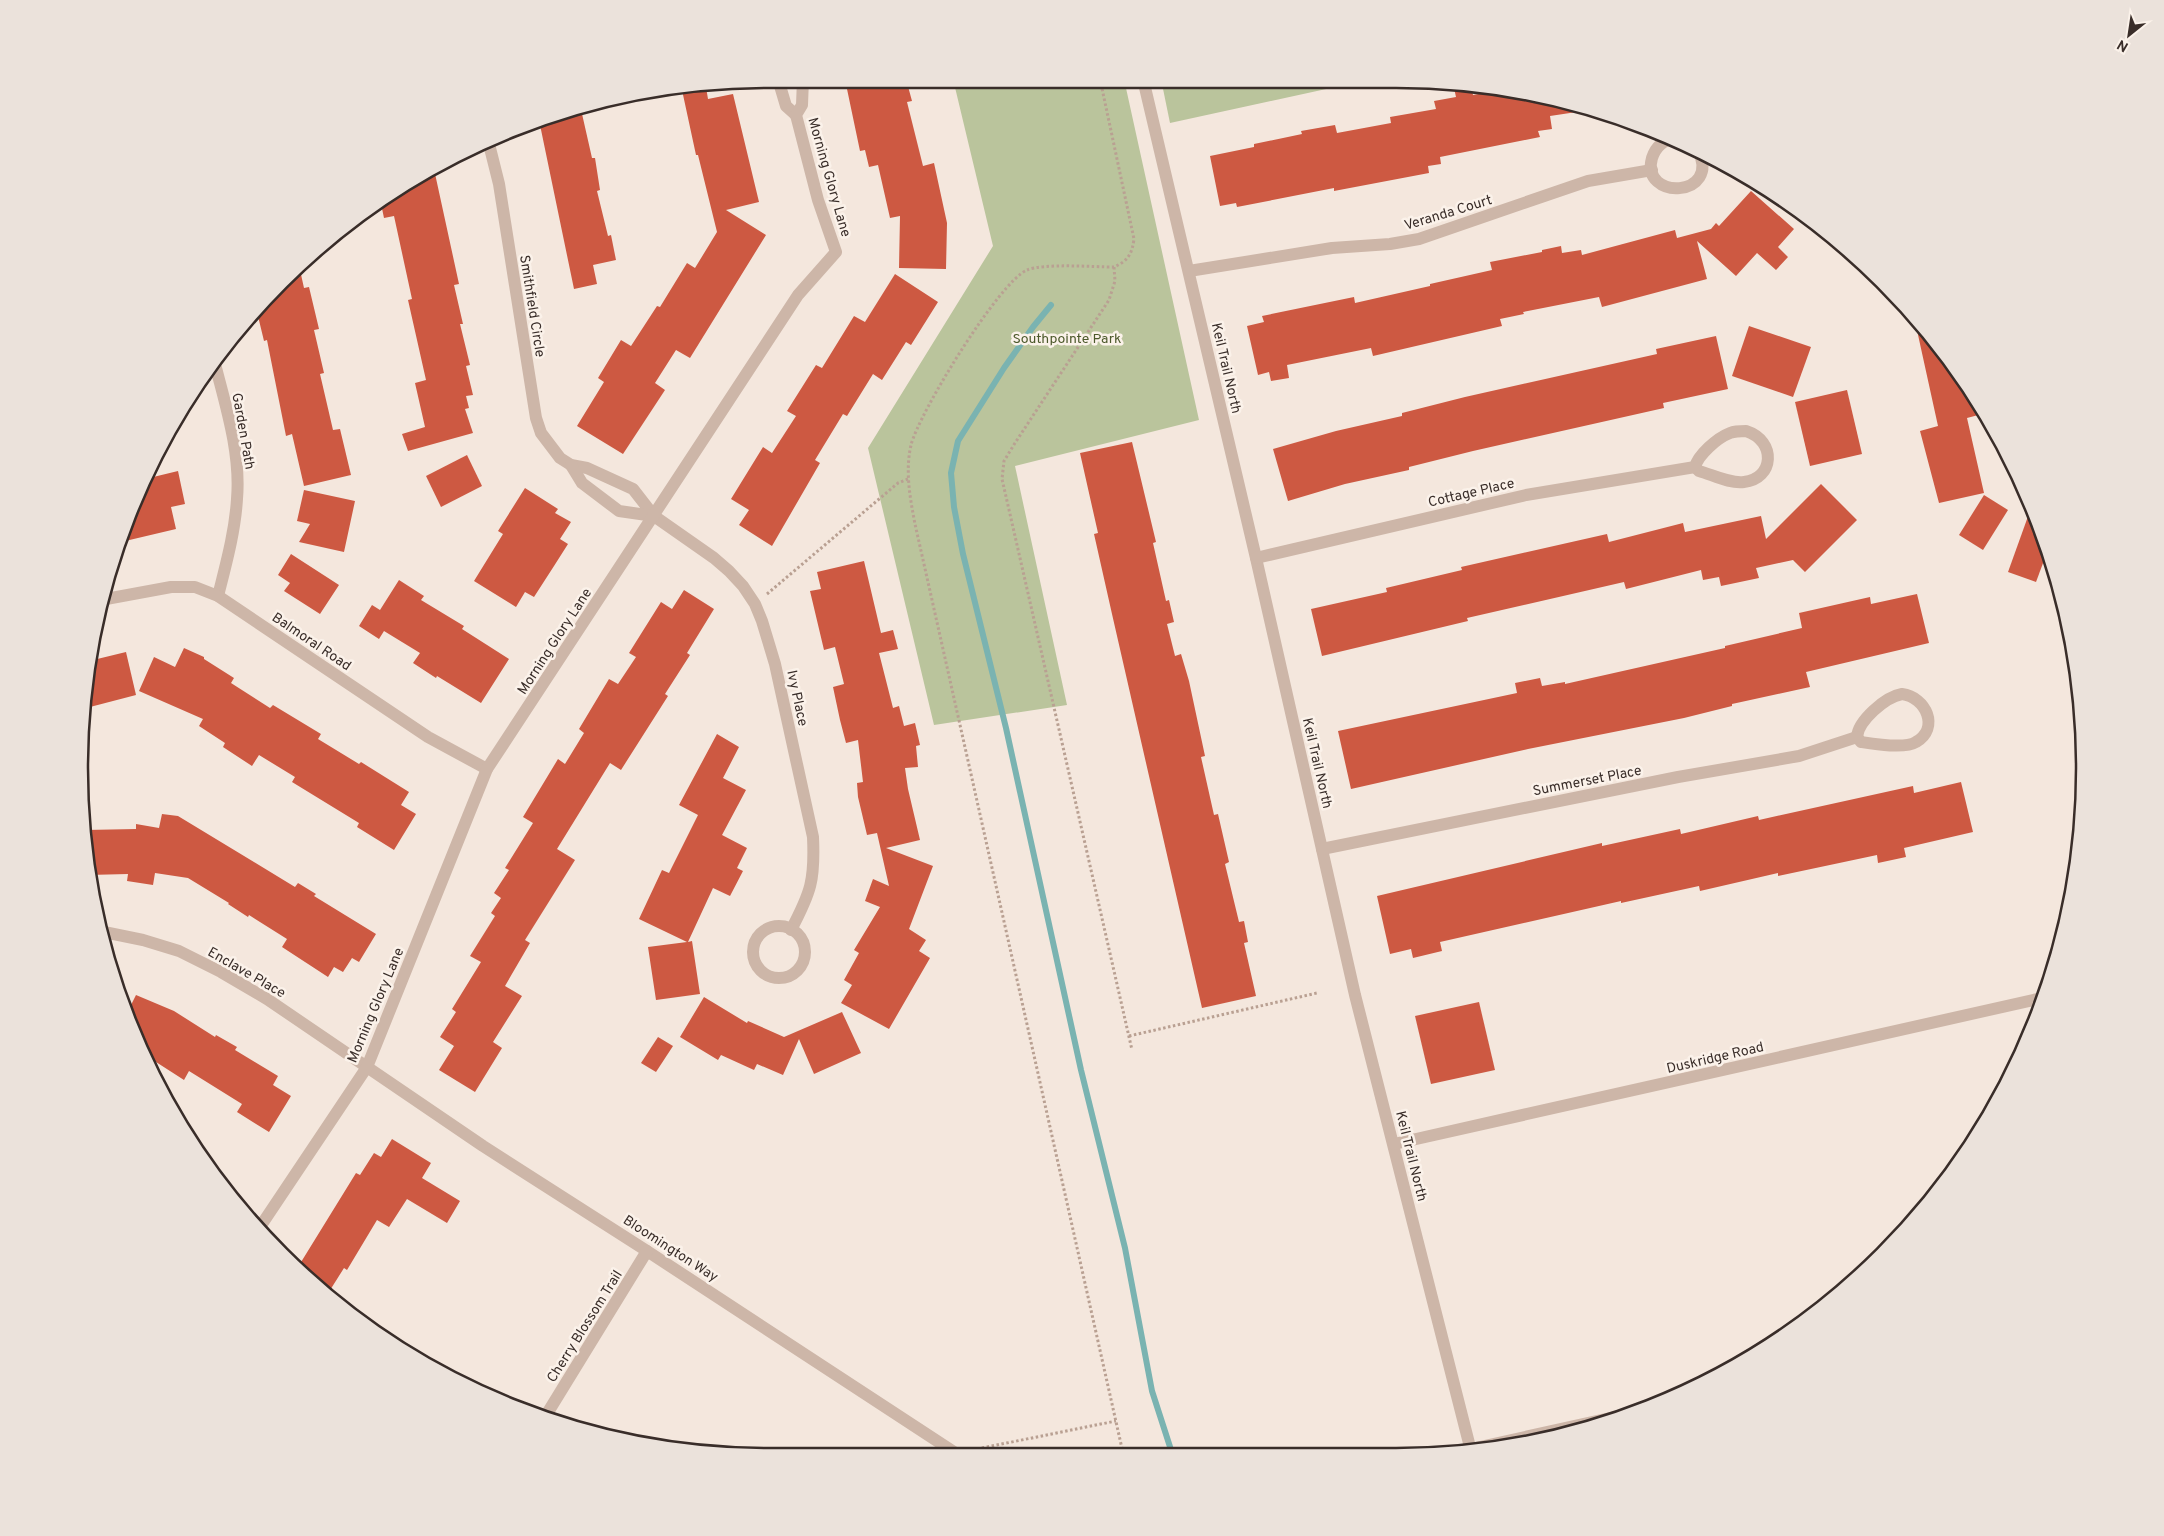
<svg xmlns="http://www.w3.org/2000/svg" width="2164" height="1536" font-family="Overpass,sans-serif">
	<style>
		.green { fill: #bac49c }
		.lines { fill: none; stroke-linecap: round; stroke-linejoin: round }
		.stream { stroke: #7ab3b1; stroke-width: 6 }
		.building { fill: #cd5942 }
		.path { stroke: #b9a092; stroke-width: 3; stroke-dasharray: 2.5 2.5; stroke-linecap: butt }
		.minor { stroke: #cdb6a8; stroke-width: 12 }
		.labels { text-anchor: middle; stroke-width: 5; stroke-linejoin: round; paint-order: stroke }
		.street-label { font-size: 14px; fill: #392d29; stroke: #fbf2ea }
		.park-label { font-size: 14px; fill: #4c592b; stroke: #fbf2ea }
		.rim { fill: none; stroke: #392d29; stroke-width: 2.5 }
	</style>
	<rect width="100%" height="100%" fill="#f4e7dd"/>
	<g class="green">
		<polygon points="953,79 1124,79 1199,420 1015,466 1067,705 934,725 868,448 993,246"/>
		<polygon points="1161,79 1372,79 1170,123"/>
	</g>
	<g class="lines">
		<polyline class="stream" points="1051,305 1033,327 1004,368 958,441 951,473 954,507 963,554 1006,728 1081,1070 1125,1248 1152,1391 1172,1453"/>
	</g>
	<g class="building">
		<polygon points="865,79 906,79 912,101 907,102 923,166 934,163 947,223 946,269 899,268 900,216 890,218 878,165 869,167 865,150 860,151 847,89 866,84"/>
		<polygon points="1466,86 1471,86 1473,95 1505,89 1531,92 1590,110 1550,116 1552,129 1538,131 1540,137 1440,157 1441,164 1428,166 1429,173 1334,191 1334,188 1237,207 1236,203 1220,206 1210,156 1254,147 1254,144 1302,134 1301,131 1335,125 1337,133 1391,123 1390,117 1436,109 1434,101 1456,97 1454,88"/>
		<polygon points="706,87 708,99 733,94 759,202 726,210 766,235 690,358 676,350 655,383 665,390 623,454 577,426 604,382 598,378 621,340 631,346 657,306 660,307 687,263 695,268 717,232 698,155 696,155 682,90"/>
		<polygon points="580,105 592,158 595,158 600,190 597,191 608,236 611,235 616,260 593,265 597,284 574,289 539,120"/>
		<polygon points="434,169 459,284 454,285 463,324 460,324 470,365 466,366 473,395 466,396 469,408 465,409 473,433 408,451 402,434 425,427 415,383 426,380 408,300 412,299 394,216 384,218 380,199"/>
		<polygon points="1751,191 1794,229 1778,247 1788,257 1776,270 1757,253 1736,276 1697,241 1707,279 1602,307 1599,297 1523,312 1524,314 1500,319 1502,326 1373,356 1371,348 1287,365 1289,378 1271,381 1269,372 1258,375 1247,326 1264,322 1262,316 1354,297 1355,303 1430,286 1430,284 1492,270 1490,262 1542,252 1542,250 1561,246 1562,253 1581,250 1582,255 1675,230 1677,238 1711,229 1716,223 1719,226"/>
		<polygon points="300,270 304,288 309,287 319,329 314,330 324,373 320,374 333,430 340,429 351,475 304,486 292,434 286,436 267,340 264,341 257,312 257,307"/>
		<polygon points="895,274 938,302 911,345 906,342 882,380 873,374 847,416 843,414 815,460 820,463 772,546 739,525 749,510 731,499 763,447 772,453 796,416 787,411 816,365 822,368 854,316 865,322"/>
		<polygon points="1913,312 1986,413 1967,418 1984,493 1939,503 1920,431 1938,426"/>
		<polygon points="1749,326 1811,347 1793,397 1732,376"/>
		<polygon points="1716,336 1728,389 1663,403 1664,408 1473,451 1409,467 1409,470 1345,484 1288,501 1273,449 1336,431 1402,416 1402,413 1465,397 1657,354 1656,349"/>
		<polygon points="1847,390 1862,454 1810,466 1795,402"/>
		<polygon points="1132,442 1156,542 1153,543 1166,601 1169,600 1174,622 1167,624 1175,656 1181,654 1189,681 1205,756 1201,757 1214,815 1218,814 1229,862 1225,864 1239,922 1244,921 1248,942 1244,943 1256,996 1202,1008 1112,614 1094,534 1098,533 1080,453"/>
		<polygon points="467,455 482,486 441,507 426,476"/>
		<polygon points="178,471 185,504 171,507 176,529 121,542 131,504 145,479"/>
		<polygon points="1821,484 1857,520 1805,572 1793,560 1756,568 1759,578 1721,586 1719,577 1703,580 1701,570 1626,589 1624,582 1467,618 1468,621 1322,656 1311,609 1387,592 1386,588 1462,570 1461,567 1607,534 1609,542 1683,523 1685,532 1761,516 1766,539"/>
		<polygon points="525,488 558,509 555,513 571,522 560,539 568,544 554,566 534,597 525,592 516,607 474,581 503,534 498,531"/>
		<polygon points="304,490 355,501 344,552 299,542 310,524 297,521"/>
		<polygon points="1984,495 2008,510 1983,550 1959,535"/>
		<polygon points="2031,508 2049,547 2036,582 2008,572"/>
		<polygon points="291,554 339,585 320,614 284,591 290,583 278,575"/>
		<polygon points="864,561 881,633 893,630 898,649 879,653 893,708 899,706 904,726 915,723 920,745 916,746 918,767 905,768 908,789 920,840 886,848 933,866 909,929 926,940 919,951 930,958 889,1029 841,1003 852,985 844,980 859,953 854,950 880,907 865,901 873,879 889,886 877,833 867,835 858,797 857,783 863,782 858,740 846,743 840,720 833,687 844,684 835,647 824,650 810,591 821,589 817,572"/>
		<polygon points="399,580 424,596 421,600 464,626 462,629 509,659 481,703 437,676 436,678 413,663 420,653 384,631 379,639 359,626 372,605 380,610"/>
		<polygon points="684,590 714,609 687,653 690,655 665,694 668,696 621,770 610,763 557,849 575,860 525,940 530,943 505,986 522,996 493,1042 502,1048 475,1092 439,1070 454,1046 440,1037 456,1012 452,1009 481,962 470,956 495,916 491,913 501,898 494,893 509,870 505,868 533,823 523,817 558,759 565,764 584,733 579,729 609,679 618,684 636,657 629,653 661,602 672,609"/>
		<polygon points="1917,594 1929,643 1806,672 1810,687 1732,704 1732,706 1684,718 1528,749 1351,789 1338,731 1517,693 1515,683 1540,678 1542,686 1565,682 1565,684 1725,648 1725,646 1802,628 1799,613 1870,597 1871,604"/>
		<polygon points="184,648 204,657 204,659 234,678 231,683 270,708 273,705 321,734 318,739 359,764 361,762 409,792 401,805 416,814 394,850 357,827 359,823 292,782 295,777 259,755 252,766 223,747 225,743 199,726 203,719 139,691 154,657 175,667"/>
		<polygon points="126,652 136,695 90,707 85,686 89,661"/>
		<polygon points="717,734 739,747 723,778 746,790 722,835 747,848 737,868 743,871 730,896 713,888 688,942 692,941 700,994 656,1000 648,947 687,942 639,919 662,870 669,873 698,815 679,805"/>
		<polygon points="1961,782 1973,832 1904,848 1906,857 1878,863 1877,855 1778,876 1778,873 1700,891 1699,886 1621,903 1621,901 1440,942 1442,951 1413,958 1411,949 1390,954 1377,896 1602,843 1602,846 1680,829 1681,834 1758,816 1759,820 1913,786 1914,793"/>
		<polygon points="162,814 178,816 295,887 298,883 316,894 314,896 376,934 359,962 352,958 343,972 334,967 328,977 282,947 287,939 249,915 248,917 228,904 229,903 188,878 155,873 153,885 127,881 128,874 88,875 85,858 85,830 136,829 136,824 159,828"/>
		<polygon points="136,995 174,1011 215,1037 216,1035 237,1047 235,1050 278,1076 273,1085 291,1096 269,1132 237,1112 242,1104 189,1071 184,1080 142,1053 127,1013"/>
		<polygon points="704,997 747,1023 748,1021 784,1037 842,1012 861,1053 814,1074 799,1039 783,1075 757,1064 754,1070 721,1055 718,1060 680,1037"/>
		<polygon points="1479,1002 1495,1070 1431,1084 1415,1016"/>
		<polygon points="658,1037 673,1046 656,1072 641,1063"/>
		<polygon points="392,1139 431,1163 422,1178 460,1201 447,1223 407,1199 389,1227 377,1220 347,1270 344,1268 327,1295 298,1267 356,1173 360,1175 374,1153 381,1157"/>
	</g>
	<g class="lines">
		<g class="path">
			<path d="M1100,79l34,160c-2,15 -6,22 -20,28 -20,0 -70,-4 -87,3 -28,12 -108,143 -116,175 -6,26 -1,53 4,79l208,929"/>
			<polyline points="1114,267 1115,281 1109,300 1015,443 1004,461 1002,479 1132,1050"/>
			<polyline points="767,594 898,483 908,479"/>
			<polyline points="1129,1036 1317,993"/>
			<polyline points="972,1450 1116,1421"/>
		</g>
		<g class="minor">
			<polyline points="778,79 786,106 796,115"/>
			<polyline points="1143,79 1256,558 1355,995 1471,1451"/>
			<path d="M1674,138c-11,3 -18,8 -22,20 -12,43 70,40 46,-8"/>
			<path d="M488,140l11,44 37,234 5,15 19,25 11,7 16,3 46,21 21,27 60,42 15,13 14,15 12,18 7,17 13,43 38,173c2,43 -2,55 -22,93"/>
			<polyline points="1189,271 1332,248 1390,244 1419,239 1588,181 1652,170"/>
			<path d="M214,360c11,44 27,92 23,139 -2,33 -11,65 -19,97"/>
			<path d="M1746,431c31,10 28,48 -2,51 -14,2 -31,-7 -45,-11l-4,-4c3,-12 22,-29 35,-34 5,-2 11,-2 16,-2z"/>
			<polyline points="571,465 582,483 619,511 654,516"/>
			<polyline points="1256,558 1526,495 1695,467"/>
			<polyline points="106,599 171,587 195,587 218,596 428,737 487,769"/>
			<path d="M1902,694c24,3 38,34 14,48 -11,7 -42,2 -55,0l-4,-5c1,-16 28,-40 45,-43z"/>
			<polyline points="1322,849 1678,777 1799,756 1857,737"/>
			<circle cx="779" cy="952" r="26"/>
			<polyline points="99,931 143,940 179,951 221,972 267,999 483,1146 647,1251 957,1454"/>
			<polyline points="1394,1144 2042,998"/>
			<polyline points="258,1230 367,1067 487,769 798,295 836,252 818,200 796,115 802,105 803,79"/>
			<polyline points="545,1417 647,1251"/>
			<polyline points="1471,1449 1624,1415"/>
		</g>
	</g>
	<g class="labels">
		<g class="street-label">
			<text transform="translate(830 177) rotate(74)" y="5">Morning Glory Lane</text>
			<text transform="translate(1448 212) rotate(-17)" y="5">Veranda Court</text>
			<text transform="translate(533 306) rotate(81)" y="5">Smithfield Circle</text>
			<text transform="translate(1227 368) rotate(77)" y="5">Keil Trail North</text>
			<text transform="translate(244 431) rotate(80)" y="5">Garden Path</text>
			<text transform="translate(1471 492) rotate(-13)" y="5">Cottage Place</text>
			<text transform="translate(312 641) rotate(34)" y="5">Balmoral Road</text>
			<text transform="translate(554 641) rotate(-57)" y="5">Morning Glory Lane</text>
			<text transform="translate(798 698) rotate(78)" y="5">Ivy Place</text>
			<text transform="translate(1318 763) rotate(77)" y="5">Keil Trail North</text>
			<text transform="translate(1587 780) rotate(-11)" y="5">Summerset Place</text>
			<text transform="translate(247 972) rotate(30)" y="5">Enclave Place</text>
			<text transform="translate(375 1005) rotate(-67)" y="5">Morning Glory Lane</text>
			<text transform="translate(1715 1057) rotate(-13)" y="5">Duskridge Road</text>
			<text transform="translate(1412 1156) rotate(76)" y="5">Keil Trail North</text>
			<text transform="translate(671 1248) rotate(33)" y="5">Bloomington Way</text>
			<text transform="translate(584 1326) rotate(-58)" y="5">Cherry Blossom Trail</text>
		</g>
		<g class="park-label">
			<text x="1067" y="343">Southpointe Park</text>
		</g>
	</g>
	<path d="M0 0H2164V1536H0ZM768 88H1396A680 680 0 0 1 2076 768V768A680 680 0 0 1 1396 1448H768A680 680 0 0 1 88 768V768A680 680 0 0 1 768 88Z" fill="#ebe2db" fill-rule="evenodd"/>
	<path class="rim" d="M768 88H1396A680 680 0 0 1 2076 768V768A680 680 0 0 1 1396 1448H768A680 680 0 0 1 88 768V768A680 680 0 0 1 768 88Z"/>
	<g transform="translate(2129 35) rotate(210)" stroke="#fbf2ea" stroke-width="4" paint-order="stroke">
	<path d="M0-4L9 19L0 12L-9 19Z" fill="#392d29"/>
	<text y="-8" font-size="14" font-weight="bold" text-anchor="middle" fill="#392d29">N</text>
	</g>
</svg>
